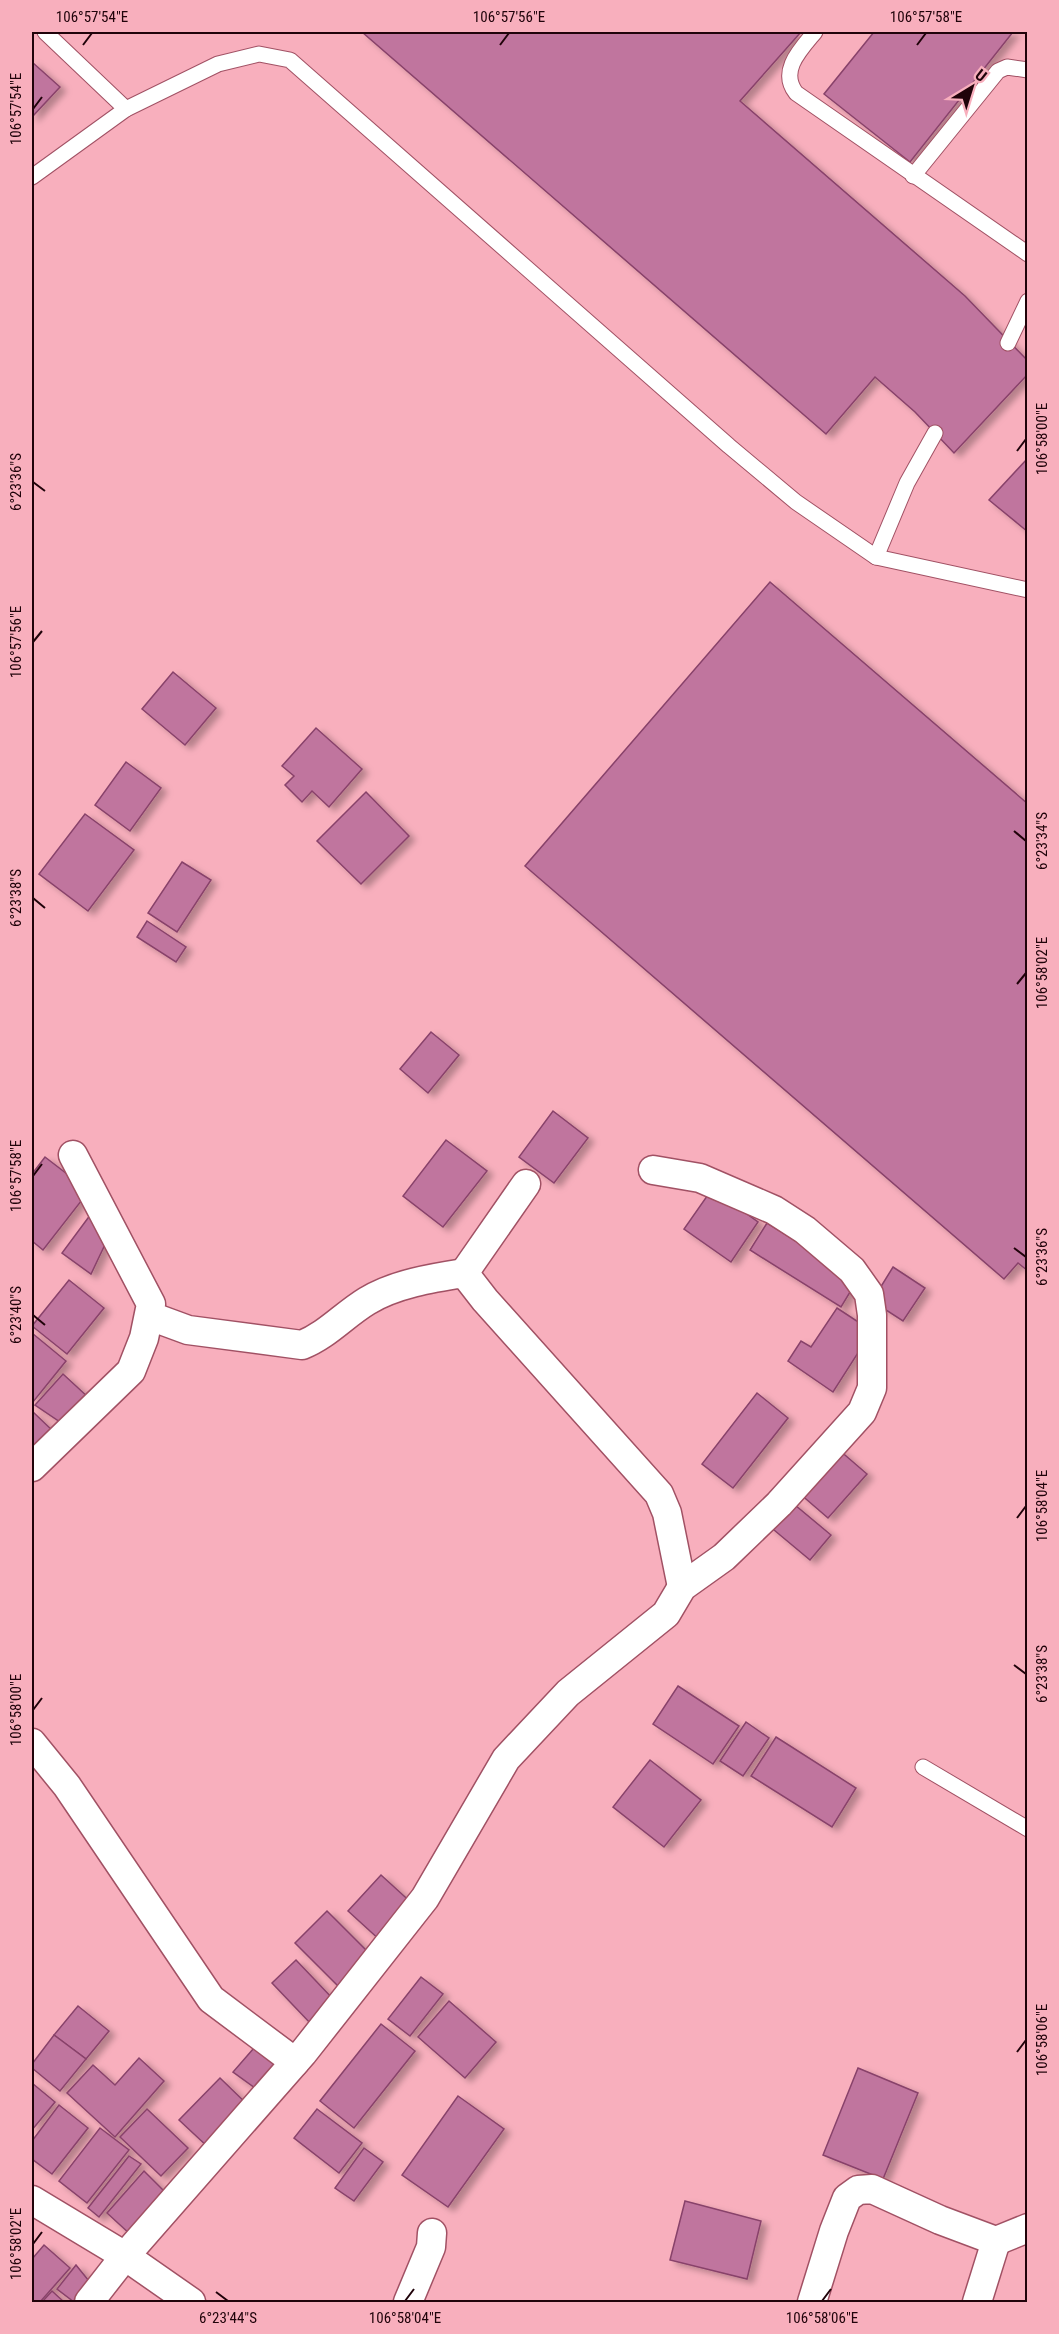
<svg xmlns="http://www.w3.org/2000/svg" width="1059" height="2334" font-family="'Roboto Condensed',sans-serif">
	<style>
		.building { fill: #c0749e; stroke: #88426a; stroke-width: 1.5; filter: url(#shadow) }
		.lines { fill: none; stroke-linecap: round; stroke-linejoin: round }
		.lane-casing { stroke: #a15164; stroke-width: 17 }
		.street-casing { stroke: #a15164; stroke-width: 31 }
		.lane { stroke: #fff; stroke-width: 15 }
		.street { stroke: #fff; stroke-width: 28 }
		.ticks { fill: none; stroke: #20030a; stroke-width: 2 }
		.neatline { fill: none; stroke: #20030a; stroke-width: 2 }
		.ticks-label { font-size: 15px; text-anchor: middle; fill: #20030a }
	</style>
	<defs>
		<filter id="shadow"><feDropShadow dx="6" dy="4" stdDeviation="3" flood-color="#0004"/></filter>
	</defs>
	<rect width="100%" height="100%" fill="#f8afbd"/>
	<g class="building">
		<polygon points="362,32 801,32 740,101 965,296 1028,361 1028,374 954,453 915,412 875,377 826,434"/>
		<polygon points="874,32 1013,32 910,162 824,94"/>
		<polygon points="32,62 60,87 32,117"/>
		<polygon points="1028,458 1028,532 989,500"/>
		<polygon points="770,582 1028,804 1028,1271 1018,1263 1004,1279 525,866"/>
		<polygon points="173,672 216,708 185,745 142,709"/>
		<polygon points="316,728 362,769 329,807 312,791 302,802 285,785 294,776 282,766"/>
		<polygon points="126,762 161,788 130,831 95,805"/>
		<polygon points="366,792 409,836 361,884 317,841"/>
		<polygon points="85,814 134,850 88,911 39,874"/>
		<polygon points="182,862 211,880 177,932 148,913"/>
		<polygon points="147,921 186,947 176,962 137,937"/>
		<polygon points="431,1032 459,1055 428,1093 400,1069"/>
		<polygon points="553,1111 588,1138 554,1183 519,1157"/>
		<polygon points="446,1140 487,1171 443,1227 403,1196"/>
		<polygon points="45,1157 89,1191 43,1250 32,1241 32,1174"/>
		<polygon points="712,1189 758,1222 731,1262 684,1229"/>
		<polygon points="91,1214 110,1234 91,1274 62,1253"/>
		<polygon points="767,1223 858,1279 841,1307 750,1250"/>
		<polygon points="893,1267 925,1288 903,1321 872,1301"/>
		<polygon points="69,1280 104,1308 67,1354 32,1326"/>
		<polygon points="837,1308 872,1331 833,1392 788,1361 801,1341 811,1347"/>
		<polygon points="32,1333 66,1361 33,1402 32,1401"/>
		<polygon points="63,1374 89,1398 66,1426 35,1405"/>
		<polygon points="757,1393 788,1418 733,1488 702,1464"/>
		<polygon points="32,1411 54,1432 32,1455"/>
		<polygon points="838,1449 867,1474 828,1518 799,1493"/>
		<polygon points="789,1500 831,1535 810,1560 768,1525"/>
		<polygon points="678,1686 739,1726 713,1764 653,1724"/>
		<polygon points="746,1722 769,1738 743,1776 720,1761"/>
		<polygon points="776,1737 856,1788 832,1827 751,1776"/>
		<polygon points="650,1760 701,1800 664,1847 613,1807"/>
		<polygon points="381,1875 415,1906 382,1942 348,1911"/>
		<polygon points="327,1911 374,1958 342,1990 295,1943"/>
		<polygon points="296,1960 335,2001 311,2024 272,1983"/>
		<polygon points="421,1977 443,1994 410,2036 388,2019"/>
		<polygon points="449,2001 496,2042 465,2078 418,2037"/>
		<polygon points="78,2006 109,2031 86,2059 54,2035"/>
		<polygon points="381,2024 415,2051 354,2128 320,2101"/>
		<polygon points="54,2035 86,2059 60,2091 32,2068 32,2064"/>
		<polygon points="260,2041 288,2064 262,2093 233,2072"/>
		<polygon points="139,2058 164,2081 115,2137 67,2093 93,2065 115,2085"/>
		<polygon points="858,2068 918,2093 883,2179 823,2155"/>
		<polygon points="220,2078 249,2106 209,2148 179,2120"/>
		<polygon points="32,2083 55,2102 32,2130"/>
		<polygon points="458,2096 504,2129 448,2207 402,2175"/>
		<polygon points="59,2105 88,2128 52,2174 32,2159 32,2141"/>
		<polygon points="147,2109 188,2148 161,2176 120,2137"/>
		<polygon points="317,2109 362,2143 339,2173 294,2138"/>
		<polygon points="100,2128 129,2150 87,2203 59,2181"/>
		<polygon points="364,2148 383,2162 354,2201 335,2188"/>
		<polygon points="129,2156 141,2164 99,2217 88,2208"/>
		<polygon points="144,2171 168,2195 131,2235 107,2213"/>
		<polygon points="685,2201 761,2221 747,2279 670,2260"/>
		<polygon points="44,2245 70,2268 40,2302 32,2302 32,2259"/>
		<polygon points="76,2265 93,2286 81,2302 74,2302 57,2289"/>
		<polygon points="52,2291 64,2302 42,2302"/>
	</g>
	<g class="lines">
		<g class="lane-casing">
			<g id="lane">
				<polyline points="45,32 126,109"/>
				<path d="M815,32c-15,18 -36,39 -19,61l232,161"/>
				<polyline points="913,176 998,71 1007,67 1028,70"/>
				<polyline points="32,177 126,109 218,64 259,54 290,60 729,446 796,502 876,557 1028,590"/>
				<polyline points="1008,343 1028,301"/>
				<polyline points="876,557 907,483 935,433"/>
				<polyline points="923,1767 1028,1829"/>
			</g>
		</g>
		<g class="street-casing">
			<g id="street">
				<polyline points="464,1273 526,1184"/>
				<path d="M150,1316l38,14 114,15c25,-10 42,-30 65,-44 28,-17 65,-23 97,-28l21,27 174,194 8,19 15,74"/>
				<polyline points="32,1467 131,1371 144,1338 151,1304 73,1155"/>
				<polyline points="32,1743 67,1786 211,1999 295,2062"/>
				<polyline points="32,2200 125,2256 191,2302"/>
				<polyline points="89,2302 125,2256 303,2053 425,1898 506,1759 568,1693 666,1614 682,1587 724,1557 779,1504 862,1412 872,1388 872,1315 869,1294 852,1270 805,1230 774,1210 700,1178 653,1170"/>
				<polyline points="408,2302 431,2247 432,2233"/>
				<polyline points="812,2302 834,2231 847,2198 858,2190 872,2189 940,2220 996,2241 1028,2228"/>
				<polyline points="977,2302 996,2241"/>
			</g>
		</g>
		<use href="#lane" class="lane"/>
		<use href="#street" class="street"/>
	</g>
	<path class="ticks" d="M83,45l9,-12M500,45l9,-12M917,45l9,-12M33,109l9,-12M1017,451l9,-12M33,482l12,9M33,642l9,-11M1014,831l12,10M33,898l12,10M1017,984l9,-11M33,1176l9,-12M1014,1248l12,9M33,1315l12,10M1017,1518l9,-12M1014,1665l12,9M33,1710l9,-12M1017,2052l9,-12M33,2244l9,-12M216,2292l12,9M405,2301l9,-12M822,2301l9,-12"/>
	<rect width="1059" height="2334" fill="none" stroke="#f8afbd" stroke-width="66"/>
	<g transform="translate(972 87) rotate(38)" stroke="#f8afbd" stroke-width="4.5" paint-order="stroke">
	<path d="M0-4.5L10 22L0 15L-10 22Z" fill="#20030a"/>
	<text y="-9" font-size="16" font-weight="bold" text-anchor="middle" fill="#20030a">U</text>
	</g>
	<rect x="33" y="33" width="993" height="2268" class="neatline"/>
	<g class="ticks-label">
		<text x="92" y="22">106°57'54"E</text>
		<text x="509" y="22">106°57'56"E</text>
		<text x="926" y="22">106°57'58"E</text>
		<text transform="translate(16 109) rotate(-90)" y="5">106°57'54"E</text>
		<text transform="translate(1042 439) rotate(-90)" y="5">106°58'00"E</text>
		<text transform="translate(16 482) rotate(-90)" y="5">6°23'36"S</text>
		<text transform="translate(16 642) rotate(-90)" y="5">106°57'56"E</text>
		<text transform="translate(1042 841) rotate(-90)" y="5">6°23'34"S</text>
		<text transform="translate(16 898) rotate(-90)" y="5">6°23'38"S</text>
		<text transform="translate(1042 973) rotate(-90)" y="5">106°58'02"E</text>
		<text transform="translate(16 1176) rotate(-90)" y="5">106°57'58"E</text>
		<text transform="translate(1042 1257) rotate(-90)" y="5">6°23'36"S</text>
		<text transform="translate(16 1315) rotate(-90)" y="5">6°23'40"S</text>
		<text transform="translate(1042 1506) rotate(-90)" y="5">106°58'04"E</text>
		<text transform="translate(1042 1674) rotate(-90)" y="5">6°23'38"S</text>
		<text transform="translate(16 1710) rotate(-90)" y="5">106°58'00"E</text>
		<text transform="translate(1042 2040) rotate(-90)" y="5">106°58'06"E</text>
		<text transform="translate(16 2244) rotate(-90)" y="5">106°58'02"E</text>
		<text x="228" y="2323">6°23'44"S</text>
		<text x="405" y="2323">106°58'04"E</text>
		<text x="822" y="2323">106°58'06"E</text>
	</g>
</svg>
